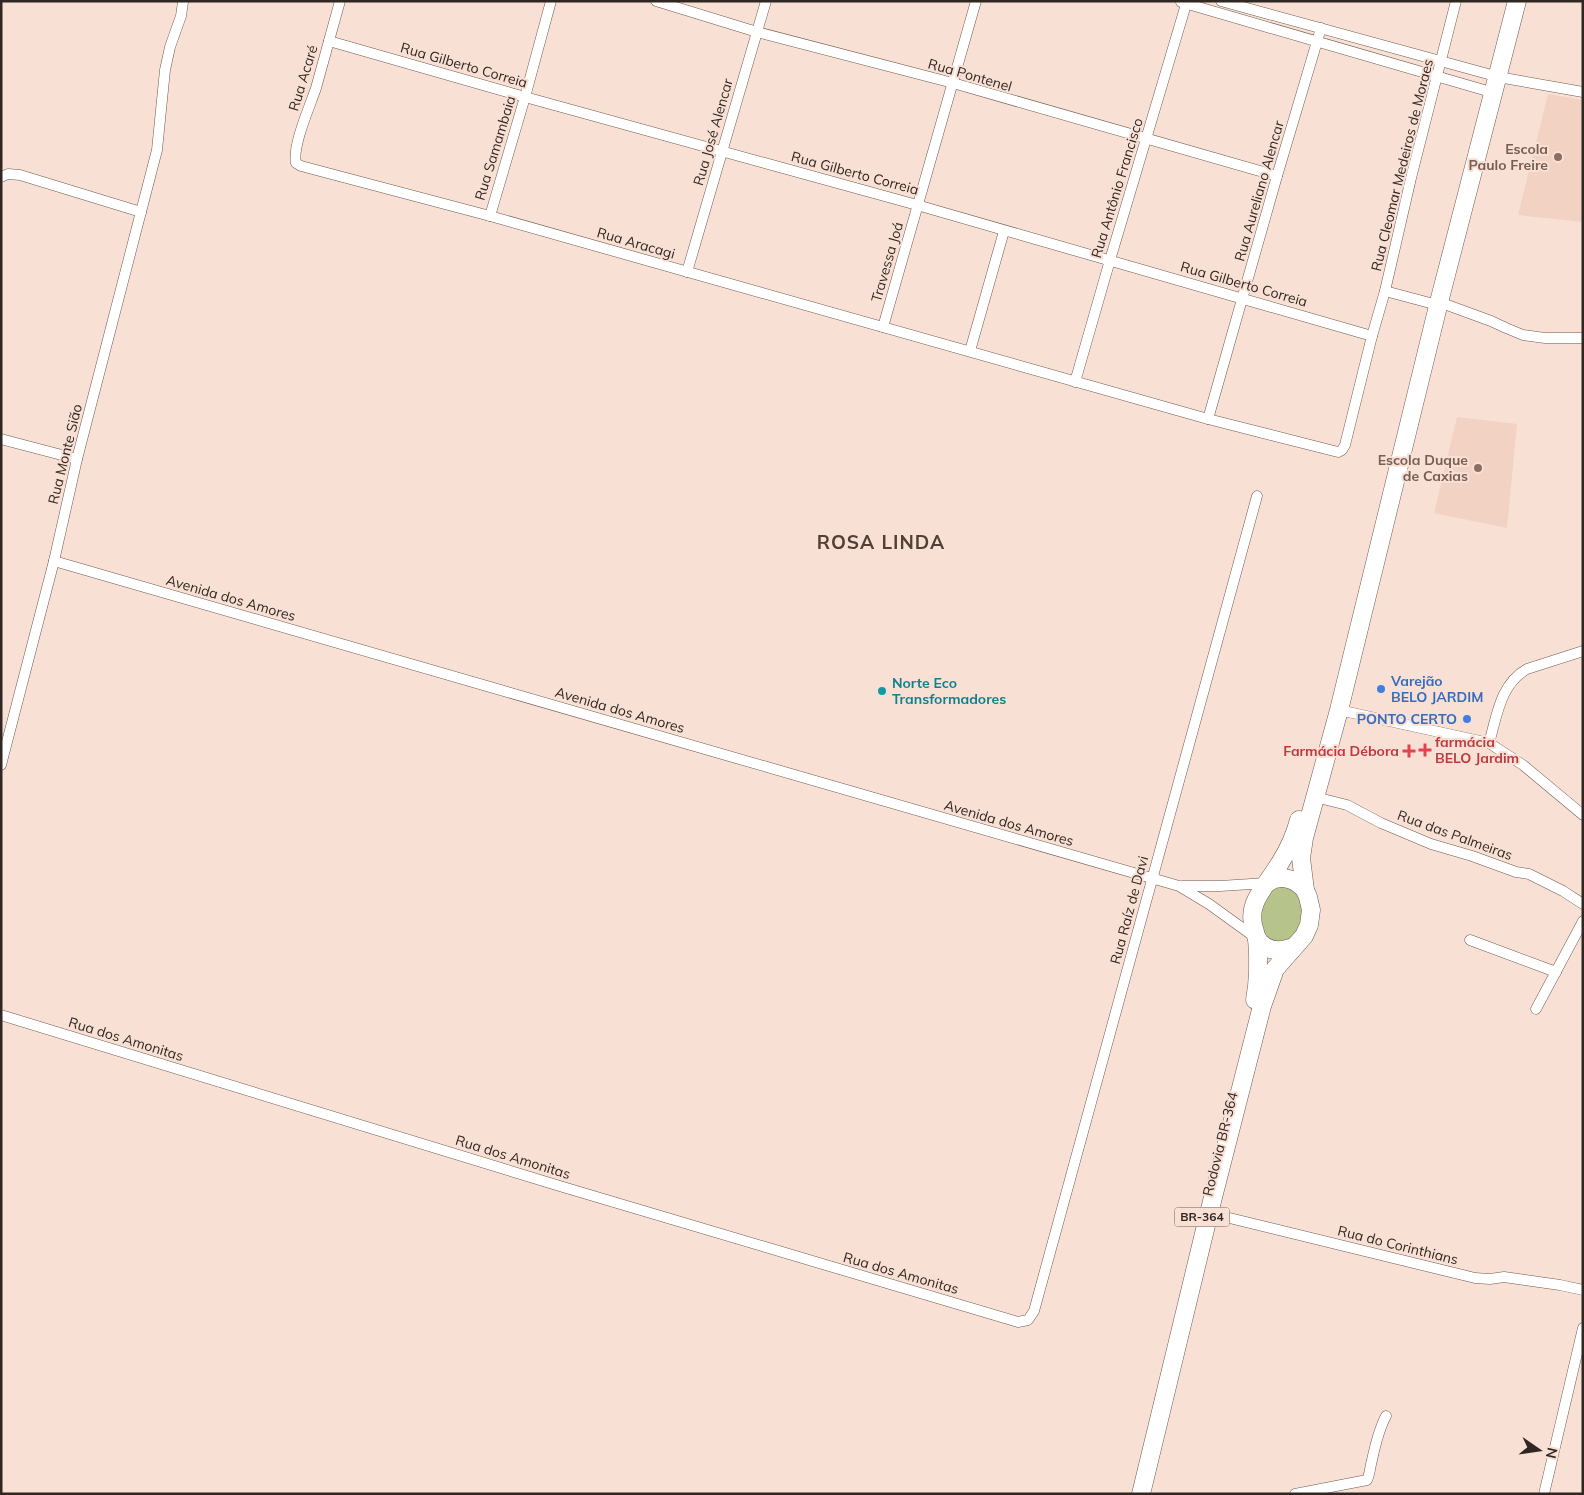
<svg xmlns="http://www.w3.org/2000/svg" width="1584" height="1495" font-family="Mulish,sans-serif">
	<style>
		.built { fill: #f2d2c2 }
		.green { fill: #b6c38b }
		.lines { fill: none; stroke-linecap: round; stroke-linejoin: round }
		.street-casing { stroke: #6f5a4f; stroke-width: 11 }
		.highway-casing { stroke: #6f5a4f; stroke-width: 19 }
		.street { stroke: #fff; stroke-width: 10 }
		.highway { stroke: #fff; stroke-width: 18 }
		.education-dot { fill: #8d6e63; stroke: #f9e0d4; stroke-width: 2 }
		.shop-dot { fill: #3f7fe0; stroke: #f9e0d4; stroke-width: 2 }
		.culture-dot { fill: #0f9aa8; stroke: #f9e0d4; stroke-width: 2 }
		.health-dot { fill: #e0444e; stroke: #f9e0d4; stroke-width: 2 }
		.labels { text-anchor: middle; stroke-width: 4; stroke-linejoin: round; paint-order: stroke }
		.shield { fill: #f9e0d4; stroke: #6c5e57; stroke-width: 1 }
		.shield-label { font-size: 12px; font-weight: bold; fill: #302722 }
		.street-label { font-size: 14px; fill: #302722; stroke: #f9e0d4 }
		.education-label { font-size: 14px; font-weight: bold; fill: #785e54; stroke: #f9e0d4; text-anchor: end }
		.shop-label { font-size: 14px; font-weight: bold; fill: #366cbe; stroke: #f9e0d4; text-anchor: start }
		.culture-label { font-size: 14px; font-weight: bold; fill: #0d838f; stroke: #f9e0d4; text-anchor: start }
		.health-label { font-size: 14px; font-weight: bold; fill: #be3a42; stroke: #f9e0d4; text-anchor: start }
		.district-label { font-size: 19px; font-weight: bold; letter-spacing: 1px; fill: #533f36; stroke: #f9e0d4 }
	</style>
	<rect width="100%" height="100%" fill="#f9e0d4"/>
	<g class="built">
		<polygon points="1548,94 1583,100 1583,222 1518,215"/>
		<polygon points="1457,417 1517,424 1507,528 1434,513"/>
	</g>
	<polygon class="green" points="1291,884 1307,908 1295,937 1276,945 1259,931 1261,893 1270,885"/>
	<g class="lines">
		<g class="street-casing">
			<g id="street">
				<path d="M340,1c-8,29 -16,58 -24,87 -6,18 -24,58 -20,75l5,3 189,50 718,203 130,33 4,-2 3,-5 27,-109 13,-45 26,-113 45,-177"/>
				<polyline points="656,1 757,32 953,83 1277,176"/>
				<polyline points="1221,1 1488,74"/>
				<polyline points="1181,2 1484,90"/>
				<polyline points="329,41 525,97 917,205 1372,336"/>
				<polyline points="1498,77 1583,92"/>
				<polyline points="1,177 8,174 20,175 141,212"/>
				<polyline points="490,216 525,97 551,1"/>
				<polyline points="687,272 766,1"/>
				<polyline points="1385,291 1430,303"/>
				<polyline points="1439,302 1491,321 1506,328 1523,335 1545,338 1583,338"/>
				<polyline points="883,327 976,1"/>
				<polyline points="970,351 1004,231"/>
				<polyline points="1075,382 1110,260 1187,1"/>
				<polyline points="1208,419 1277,176 1321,28"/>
				<polyline points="1,439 77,459"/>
				<polyline points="54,561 1179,886 1209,904 1256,938"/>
				<polyline points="1339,710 1489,743 1523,765 1583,815"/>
				<path d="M1489,743c8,-27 11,-59 38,-74l56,-18"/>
				<polyline points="1,765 54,561 77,459 157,150 165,70 170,47 181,16 183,2"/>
				<polyline points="1315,797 1347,805 1381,823 1431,844 1472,856 1516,872 1529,874 1563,891 1583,904"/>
				<polyline points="1182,886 1220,886 1267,883"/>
				<polyline points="1470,940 1556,972"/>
				<polyline points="1536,1009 1583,921"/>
				<polyline points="1,1015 563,1187 1018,1322 1028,1320 1034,1311 1257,496"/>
				<polyline points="1209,1213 1475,1278 1490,1279 1504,1277 1560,1285 1583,1290"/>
				<path d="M1295,1494l72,-14c3,-6 3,-13 5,-20 3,-14 7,-31 14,-44"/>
				<polyline points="1544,1494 1583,1328"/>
			</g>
		</g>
		<g class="highway-casing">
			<g id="highway">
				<path d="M1267,883c13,-9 28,-5 38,7"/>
				<path d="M1293,947c-10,4 -21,5 -30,-2 -5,-3 -7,-7 -8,-13 -11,-29 12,-46 25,-69 9,-14 15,-28 19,-43"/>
				<path d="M1255,1000c4,-21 4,-40 2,-62"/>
				<polyline points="1141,1494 1209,1213 1262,1006 1275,969 1304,936 1309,925 1311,910 1308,897 1305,890 1301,858 1304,838 1339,710 1439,302 1517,1"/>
			</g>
		</g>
		<use href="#street" class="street"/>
		<use href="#highway" class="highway"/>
	</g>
	<g class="education-dot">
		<circle cx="1558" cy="157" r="5"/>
		<circle cx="1478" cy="468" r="5"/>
	</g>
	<g class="shop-dot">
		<circle cx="1381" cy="689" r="5"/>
		<circle cx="1467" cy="719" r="5"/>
	</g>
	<circle class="culture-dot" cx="882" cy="691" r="5"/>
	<g class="health-dot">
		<path d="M1422.5 742.5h5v5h5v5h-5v5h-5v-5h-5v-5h5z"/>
		<path d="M1406.5 743.5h5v5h5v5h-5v5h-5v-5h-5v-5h5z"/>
	</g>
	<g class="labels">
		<rect class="shield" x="1174.5" y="1207.5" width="55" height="19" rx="4"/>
		<g class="shield-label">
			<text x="1202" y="1221">BR-364</text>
		</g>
		<g class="street-label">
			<text transform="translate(464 65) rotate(16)" y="5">Rua Gilberto Correia</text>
			<text transform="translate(970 75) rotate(16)" y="5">Rua Pontenel</text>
			<text transform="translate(303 78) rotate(-73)" y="5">Rua Acaré</text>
			<text transform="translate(713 132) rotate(-74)" y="5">Rua José Alencar</text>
			<text transform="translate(495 148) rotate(-73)" y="5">Rua Samambaia</text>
			<text transform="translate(1402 165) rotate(-76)" y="5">Rua Cleomar Medeiros de Moraes</text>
			<text transform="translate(855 173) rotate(15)" y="5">Rua Gilberto Correia</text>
			<text transform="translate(1117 188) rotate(-73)" y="5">Rua Antônio Francisco</text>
			<text transform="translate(1259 191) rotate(-74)" y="5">Rua Aureliano Alencar</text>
			<text transform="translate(636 243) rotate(16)" y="5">Rua Aracagi</text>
			<text transform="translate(887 262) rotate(-74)" y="5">Travessa Joá</text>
			<text transform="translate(1244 284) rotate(16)" y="5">Rua Gilberto Correia</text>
			<text transform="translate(65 454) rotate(-76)" y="5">Rua Monte Sião</text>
			<text transform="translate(231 598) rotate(16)" y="5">Avenida dos Amores</text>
			<text transform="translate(620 710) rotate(16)" y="5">Avenida dos Amores</text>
			<text transform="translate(1009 823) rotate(16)" y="5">Avenida dos Amores</text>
			<text transform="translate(1455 835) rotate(20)" y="5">Rua das Palmeiras</text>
			<text transform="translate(1129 910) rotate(-75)" y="5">Rua Raíz de Davi</text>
			<text transform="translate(126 1039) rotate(17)" y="5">Rua dos Amonitas</text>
			<text transform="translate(1220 1144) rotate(-76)" y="5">Rodovia BR-364</text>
			<text transform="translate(513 1157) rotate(17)" y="5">Rua dos Amonitas</text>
			<text transform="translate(1398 1245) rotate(14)" y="5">Rua do Corinthians</text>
			<text transform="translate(901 1273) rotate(16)" y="5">Rua dos Amonitas</text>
		</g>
		<g class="education-label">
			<text x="1548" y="154">Escola<tspan x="1548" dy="16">Paulo Freire</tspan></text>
			<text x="1468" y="465">Escola Duque<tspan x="1468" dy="16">de Caxias</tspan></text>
		</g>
		<g class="shop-label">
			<text x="1391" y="686">Varejão<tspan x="1391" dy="16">BELO JARDIM</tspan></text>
			<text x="1457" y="724" text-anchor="end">PONTO CERTO</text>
		</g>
		<g class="culture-label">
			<text x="892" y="688">Norte Eco<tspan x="892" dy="16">Transformadores</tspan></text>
		</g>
		<g class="health-label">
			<text x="1435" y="747">farmácia<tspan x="1435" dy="16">BELO Jardim</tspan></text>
			<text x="1399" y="756" text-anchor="end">Farmácia Débora</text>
		</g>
		<g class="district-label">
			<text x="881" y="549">ROSA LINDA</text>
		</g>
	</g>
	<rect width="1584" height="1495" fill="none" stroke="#302722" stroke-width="5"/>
	<g transform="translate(1539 1450) rotate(103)" stroke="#f9e0d4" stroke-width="4" paint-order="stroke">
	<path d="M0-4L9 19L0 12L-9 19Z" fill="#302722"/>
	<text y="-8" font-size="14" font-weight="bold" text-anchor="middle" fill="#302722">N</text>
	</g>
</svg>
